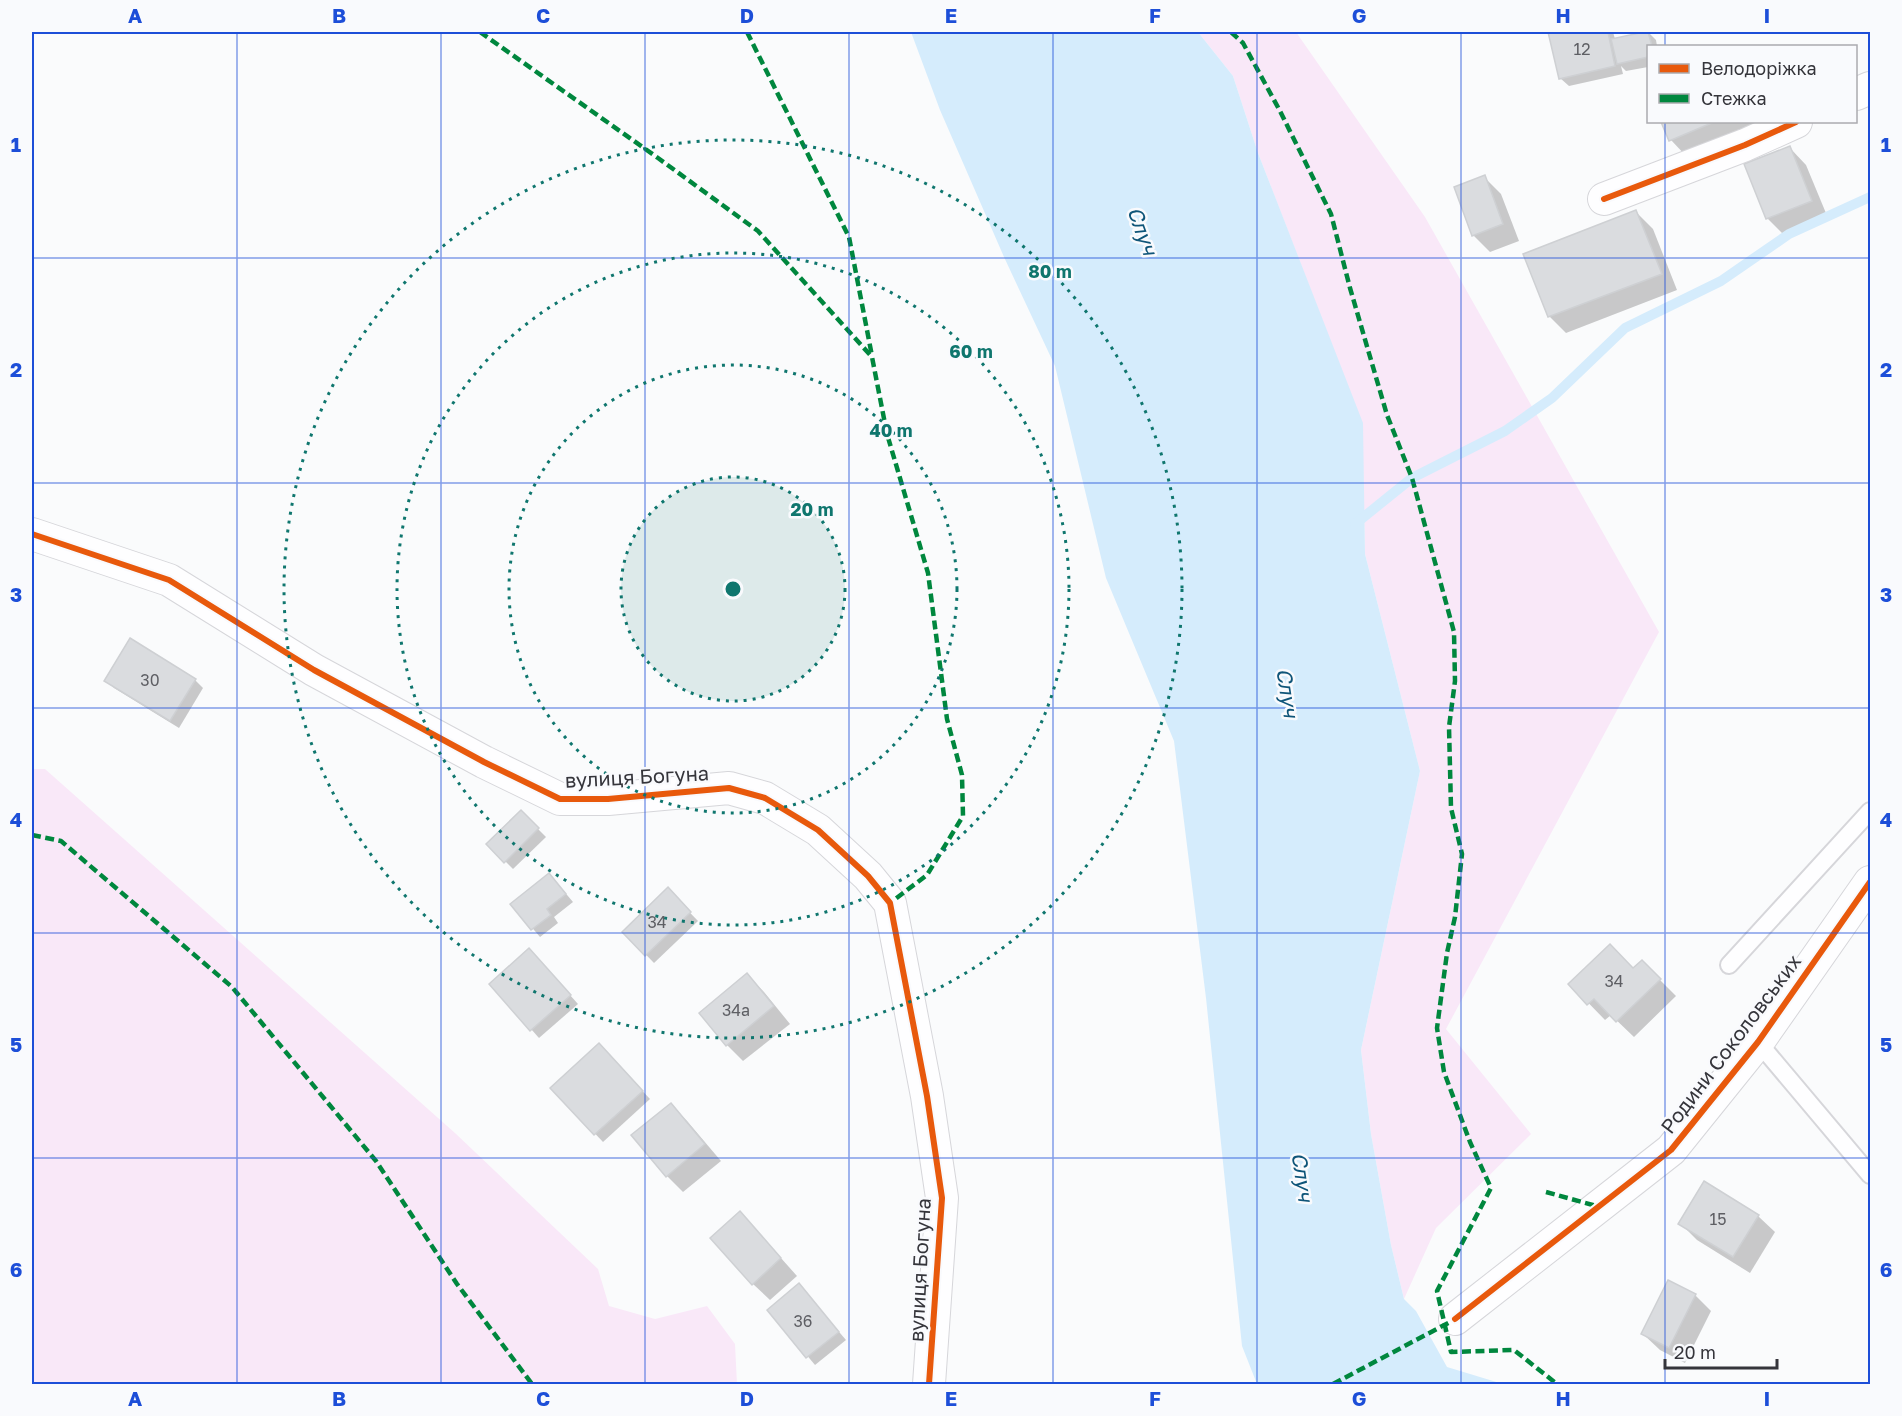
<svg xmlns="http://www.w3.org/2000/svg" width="1902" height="1416" font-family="'Golos Text',sans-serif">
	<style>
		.green { fill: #f9e8f8 }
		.water { fill: #d5ecfc }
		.shadow { fill: #0003 }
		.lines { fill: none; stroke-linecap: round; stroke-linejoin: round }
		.stream { stroke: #d5ecfc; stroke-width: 10 }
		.building { fill: #dadcdf; stroke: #ced0d3; stroke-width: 1.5 }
		.service-casing { stroke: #d6d6da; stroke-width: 20 }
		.minor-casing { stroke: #d6d6da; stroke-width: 34 }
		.service { stroke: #fefeff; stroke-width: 16 }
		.minor { stroke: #fefeff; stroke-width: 32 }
		.quiet { stroke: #00873e; stroke-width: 4.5; stroke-dasharray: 9 4.5; stroke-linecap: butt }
		.cycleway-casing { stroke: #f9fafd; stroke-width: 10 }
		.cycleway { stroke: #e8590c; stroke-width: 6 }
		.grid { fill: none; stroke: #1d4ed8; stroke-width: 1.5; stroke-opacity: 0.55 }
		.ring { fill: none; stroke: #0f766e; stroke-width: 3; stroke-dasharray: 3 6 }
		.labels { text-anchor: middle; stroke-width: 5; stroke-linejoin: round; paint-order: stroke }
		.number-label { font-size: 16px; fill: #5e5f64 }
		.street-label { font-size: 20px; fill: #35353b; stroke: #f9fafd }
		.water-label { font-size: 21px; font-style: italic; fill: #0f5579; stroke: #f9fafd }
		.centre { fill: #0f766e; stroke: #f9fafd; stroke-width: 3 }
		.ring-label { font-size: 18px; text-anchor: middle; font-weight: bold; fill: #0f766e; stroke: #f9fafd; stroke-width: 5; stroke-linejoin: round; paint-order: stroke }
		.neatline { fill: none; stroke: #1d4ed8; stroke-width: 2 }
		.grid-label { font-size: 20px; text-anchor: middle; font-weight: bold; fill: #1d4ed8 }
	</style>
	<rect width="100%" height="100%" fill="#fafbfc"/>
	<g class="green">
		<polygon points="1198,32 1296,32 1425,217 1659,632 1446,1029 1531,1134 1436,1228 1404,1299 1391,1245 1371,1134 1361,1050 1420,771 1365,554 1362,423 1258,153 1233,76"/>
		<polygon points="32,769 45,769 455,1133 598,1269 609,1306 655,1319 707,1306 735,1344 737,1384 32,1384"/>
	</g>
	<polygon class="water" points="911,32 1198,32 1233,76 1258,153 1363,423 1365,554 1420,771 1361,1050 1371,1134 1391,1245 1404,1299 1416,1311 1447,1367 1503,1384 1257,1384 1242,1346 1206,998 1174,741 1106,578 1055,366 1004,257 940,110"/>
	<g class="shadow">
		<polygon points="1550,32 1613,32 1615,39 1648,32 1656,40 1657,46 1648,46 1648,67 1626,71 1621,66 1623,74 1569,86 1560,78"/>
		<polygon points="1662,122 1752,122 1755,127 1687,157 1671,140"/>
		<polygon points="1790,148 1806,165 1828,218 1784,235 1767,218 1746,165"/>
		<polygon points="1484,177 1501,194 1519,241 1490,252 1473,235"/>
		<polygon points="1636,212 1653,229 1677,290 1566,333 1550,317 1525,255"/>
		<polygon points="106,680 195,680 203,688 179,728 114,688"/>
		<polygon points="521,812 546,837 513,869 488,844"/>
		<polygon points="557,883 573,902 554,917 558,923 540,937 512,904"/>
		<polygon points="668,890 698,921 654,963 624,932"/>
		<polygon points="537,958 578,1004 539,1038 491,984"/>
		<polygon points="1642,962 1676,996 1634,1037 1611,1015 1605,1020 1570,984 1633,970"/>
		<polygon points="747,975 764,992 790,1024 743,1061 727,1045"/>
		<polygon points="607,1053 650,1099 603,1142 552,1088"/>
		<polygon points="671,1105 687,1121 721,1161 683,1192 667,1176"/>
		<polygon points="1758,1216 1775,1232 1750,1273 1697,1240 1680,1223"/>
		<polygon points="756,1230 797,1276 770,1300 753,1284"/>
		<polygon points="799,1285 846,1340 815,1365 769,1310"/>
		<polygon points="1695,1295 1711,1311 1685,1363 1660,1350 1643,1334"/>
	</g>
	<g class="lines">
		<polyline class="stream" points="1355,524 1412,478 1505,431 1552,398 1625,328 1721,281 1789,234 1870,197"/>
	</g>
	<g class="building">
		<polygon points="1548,32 1608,32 1615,66 1559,79"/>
		<polygon points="1644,32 1648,32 1652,46 1648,46 1648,57 1617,64 1611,39"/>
		<polygon points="1661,122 1714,122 1669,141"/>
		<polygon points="1790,146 1812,201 1766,219 1744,164"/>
		<polygon points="1485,175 1503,224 1472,236 1454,187"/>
		<polygon points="1636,210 1662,274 1548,317 1523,254"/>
		<polygon points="130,638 196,679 170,721 104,681"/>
		<polygon points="521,810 539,828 504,863 486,844"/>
		<polygon points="549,873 566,894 547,909 551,915 531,930 510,904"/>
		<polygon points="668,887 691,912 645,956 622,932"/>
		<polygon points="1610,944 1633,968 1642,960 1661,979 1616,1022 1594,999 1587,1005 1568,984"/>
		<polygon points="529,948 571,995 530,1031 489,984"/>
		<polygon points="747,973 774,1006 726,1046 699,1013"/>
		<polygon points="599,1043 643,1091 594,1135 550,1088"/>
		<polygon points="671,1103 705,1144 666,1177 631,1135"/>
		<polygon points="1704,1181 1759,1215 1733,1257 1678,1224"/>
		<polygon points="740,1211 781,1258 752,1285 710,1238"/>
		<polygon points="1668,1280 1696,1294 1669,1348 1641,1334"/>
		<polygon points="799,1283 839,1332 806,1358 767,1310"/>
	</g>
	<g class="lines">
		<g class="service-casing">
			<g id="service">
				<polyline points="1729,965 1870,811"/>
				<polyline points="1758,1042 1870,1175"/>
			</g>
		</g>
		<g class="minor-casing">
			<g id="minor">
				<polyline points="1856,94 1870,88"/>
				<polyline points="1604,199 1745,145 1796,122"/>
				<polyline points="32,534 169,580 314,670 484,762 560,799 608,799 729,788 765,798 818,830 868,876 890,903 927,1096 942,1198 929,1384"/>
				<polyline points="1455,1319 1671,1150 1758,1042 1870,882"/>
			</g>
		</g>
		<use href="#service" class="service"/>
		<use href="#minor" class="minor"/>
		<g class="quiet">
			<polyline points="480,32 658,158 758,231 872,357 887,434 928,573 947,719 962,775 963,816 927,875 890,903"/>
			<polyline points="747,32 849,237 872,356"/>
			<polyline points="1231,32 1243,43 1280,111 1331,214 1350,288 1387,415 1412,478 1454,632 1455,681 1449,727 1451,808 1462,854 1455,917 1447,953 1437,1028 1444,1072 1470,1142 1491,1188 1437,1291 1451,1352 1514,1350 1557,1384"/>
			<polyline points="32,835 61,841 232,987 376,1161 457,1284 532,1384"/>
			<polyline points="1546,1192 1600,1207"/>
			<polyline points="1333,1384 1450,1322"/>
		</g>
		<g class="cycleway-casing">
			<g id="cycleway">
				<polyline points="1604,199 1745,145 1796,122"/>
				<polyline points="32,534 169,580 314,670 484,762 560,799 608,799 729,788 765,798 818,830 868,876 890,903 927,1096 942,1198 929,1384"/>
				<polyline points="1455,1319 1671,1150 1758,1042 1870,882"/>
			</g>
		</g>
		<use href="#cycleway" class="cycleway"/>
	</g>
	<path class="grid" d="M237,32v1352M441,32v1352M645,32v1352M849,32v1352M1053,32v1352M1257,32v1352M1461,32v1352M1665,32v14M1665,122v1262M32,258h1838M32,483h1838M32,708h1838M32,933h1838M32,1158h1838"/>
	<circle cx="733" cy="589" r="112" fill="#0f766e" fill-opacity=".12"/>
	<g class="ring">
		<circle cx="733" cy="589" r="112"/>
		<circle cx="733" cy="589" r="224"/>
		<circle cx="733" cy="589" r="336"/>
		<circle cx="733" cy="589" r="449"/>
	</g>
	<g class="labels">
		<g class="number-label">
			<text x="1582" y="55">12</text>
			<text x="150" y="686">30</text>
			<text x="657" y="928">34</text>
			<text x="1614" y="987">34</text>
			<text x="736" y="1016">34а</text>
			<text x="1718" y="1225">15</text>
			<text x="803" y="1327">36</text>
		</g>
		<g class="street-label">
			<text transform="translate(637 777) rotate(-3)" y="7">вулиця Богуна</text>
			<text transform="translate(1731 1044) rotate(-53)" y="7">Родини Соколовських</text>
			<text transform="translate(920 1270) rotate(-87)" y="7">вулиця Богуна</text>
		</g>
		<g class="water-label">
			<text transform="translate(1142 231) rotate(70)" y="7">Случ</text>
			<text transform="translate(1287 693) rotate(81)" y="7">Случ</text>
			<text transform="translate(1302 1177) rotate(82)" y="7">Случ</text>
		</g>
	</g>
	<circle cx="733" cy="589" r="9" class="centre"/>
	<g class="ring-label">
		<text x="1050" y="278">80 m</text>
		<text x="971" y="358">60 m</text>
		<text x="891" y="437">40 m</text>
		<text x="812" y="516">20 m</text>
	</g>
	<rect width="1902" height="1416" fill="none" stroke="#f9fafd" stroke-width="66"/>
	<rect x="1647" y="45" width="210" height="78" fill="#f9fafd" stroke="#ababaf" stroke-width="1.5"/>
	<rect x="1659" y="64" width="30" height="9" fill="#e8590c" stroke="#ababaf" stroke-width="1.5"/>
	<text x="1701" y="75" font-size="18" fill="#35353b">Велодоріжка</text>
	<rect x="1659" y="94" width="30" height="9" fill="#00873e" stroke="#ababaf" stroke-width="1.5"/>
	<text x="1701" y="105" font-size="18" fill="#35353b">Стежка</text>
	<path d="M1665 1359v9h112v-9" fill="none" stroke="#35353b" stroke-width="3"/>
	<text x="1674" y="1359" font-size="18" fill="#35353b" stroke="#f9fafd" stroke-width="4.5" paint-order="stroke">20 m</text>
	<rect x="33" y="33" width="1836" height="1350" class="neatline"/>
	<g class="grid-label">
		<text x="135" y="23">A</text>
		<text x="339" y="23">B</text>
		<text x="543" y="23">C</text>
		<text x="747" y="23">D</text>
		<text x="951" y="23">E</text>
		<text x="1155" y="23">F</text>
		<text x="1359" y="23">G</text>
		<text x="1563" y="23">H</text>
		<text x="1767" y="23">I</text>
		<text x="16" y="152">1</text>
		<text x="1886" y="152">1</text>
		<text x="16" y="377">2</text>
		<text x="1886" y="377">2</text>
		<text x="16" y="602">3</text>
		<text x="1886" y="602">3</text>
		<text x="16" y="827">4</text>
		<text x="1886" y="827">4</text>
		<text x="16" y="1052">5</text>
		<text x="1886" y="1052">5</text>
		<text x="16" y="1277">6</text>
		<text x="1886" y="1277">6</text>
		<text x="135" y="1406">A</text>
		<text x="339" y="1406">B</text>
		<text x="543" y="1406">C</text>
		<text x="747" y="1406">D</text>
		<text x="951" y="1406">E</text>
		<text x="1155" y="1406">F</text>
		<text x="1359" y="1406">G</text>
		<text x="1563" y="1406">H</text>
		<text x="1767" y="1406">I</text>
	</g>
</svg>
